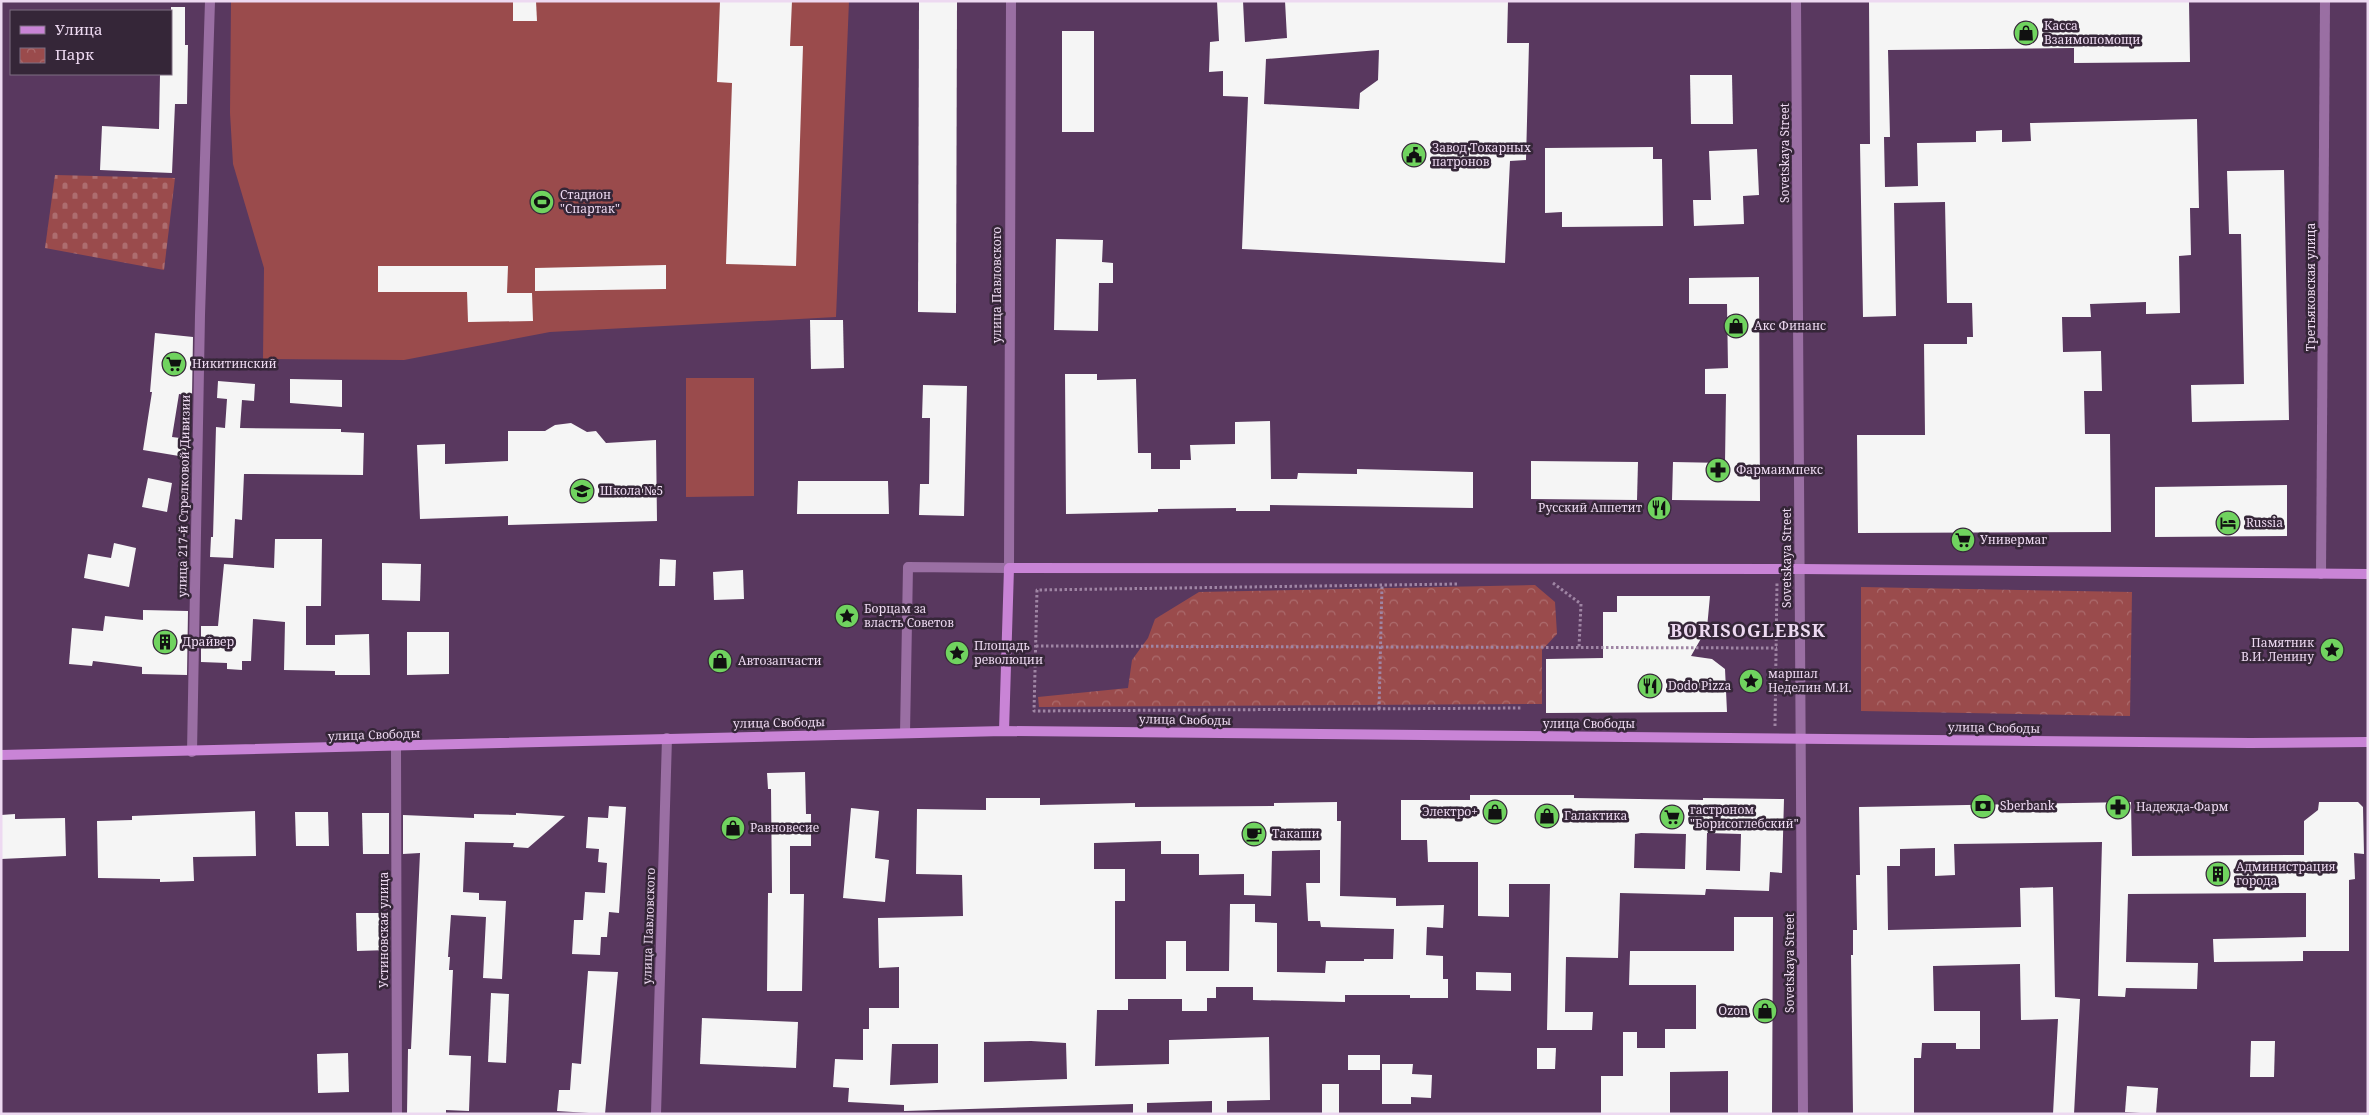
<svg xmlns="http://www.w3.org/2000/svg" width="2369" height="1115" font-family="'Noto Serif',serif">
	<style>
		.cemetery { fill: url(#cemetery-stones) }
		.park { fill: url(#park-crowns) }
		.garden { fill: #9a4b4c }
		.building { fill: #f5f5f5; fill-rule: evenodd }
		.lines { fill: none; stroke-linecap: round; stroke-linejoin: round }
		.path { stroke: #9f85a4; stroke-width: 3; stroke-dasharray: 2.5 2.5; stroke-linecap: butt }
		.minor { stroke: #9a6fa3; stroke-width: 10 }
		.tertiary { stroke: #9a6fa3; stroke-width: 10 }
		.secondary { stroke: #c984d6; stroke-width: 10 }
		.labels { text-anchor: middle; stroke-width: 5; stroke-linejoin: round; paint-order: stroke }
		.poi-label { font-size: 12px; fill: #edd9f1; stroke: #352638; text-anchor: start }
		.street-label { font-size: 12px; fill: #edd9f1; stroke: #352638 }
		.district-label { font-size: 18px; font-weight: bold; letter-spacing: 1px; fill: #edd9f1; stroke: #352638 }
	</style>
	<defs>
		<pattern id="cemetery-stones" width="16" height="16" patternUnits="userSpaceOnUse" patternTransform="scale(1.25)"><rect width="16" height="16" fill="#9a4b4c"/><path d="M2 7V4a2 2 0 0 1 4 0v3zM10 15v-3a2 2 0 0 1 4 0v3z" fill="#ad6d6f"/></pattern>
		<pattern id="park-crowns" width="20" height="18" patternUnits="userSpaceOnUse" patternTransform="scale(1.25)"><rect width="20" height="18" fill="#9a4b4c"/><path d="M2 6a3 3 0 1 1 6 0M12 15a3 3 0 1 1 6 0" fill="none" stroke="#ad6d6f"/></pattern>
	</defs>
	<rect width="100%" height="100%" fill="#59385f"/>
	<polygon class="cemetery" points="55,175 175,178 164,270 45,248"/>
	<g class="park">
		<polygon points="1535,585 1555,602 1557,634 1542,650 1542,704 1039,707 1038,697 1128,688 1132,660 1148,638 1155,619 1199,592"/>
		<polygon points="1861,587 2132,592 2130,716 1861,711"/>
	</g>
	<g class="garden">
		<polygon points="231,1 849,1 836,317 550,332 404,360 263,359 264,268 233,164 230,113"/>
		<polygon points="686,378 754,378 754,496 686,497"/>
	</g>
	<g class="building">
		<polygon points="513,1 536,1 537,21 513,21"/>
		<polygon points="720,1 792,1 790,46 803,46 796,266 726,264 732,83 717,82"/>
		<polygon points="919,1 957,1 956,313 918,312"/>
		<path d="M1217,1h26l2,41 42,-4 -2,-37h223l-1,42h22l-3,117 -16,1 -5,102 -263,-14 6,-152 -25,-1v-25l-14,1 1,-30 9,-1zM1379,50l-1,30 -18,13 -1,16 -95,-5 2,-45z"/>
		<polygon points="1869,1 2189,1 2190,62 2074,63 2074,48 1888,50 1890,137 1884,137 1885,187 1918,186 1917,143 1976,142 1976,131 2002,130 2002,142 2031,141 2030,123 2197,119 2199,208 2190,208 2191,255 2179,256 2180,313 2146,314 2146,302 2090,304 2091,317 2062,317 2063,352 2101,351 2102,391 2084,391 2085,434 2110,434 2111,532 1858,533 1857,435 1925,435 1924,344 1967,344 1967,337 1973,337 1972,303 1947,303 1945,202 1894,203 1896,316 1863,317 1860,144 1870,144"/>
		<polygon points="171,7 185,7 185,45 188,45 187,104 175,104 172,173 100,170 102,126 159,129 160,74 171,74"/>
		<rect x="1062" y="31" width="32" height="101"/>
		<polygon points="1690,75 1732,75 1733,124 1691,124"/>
		<polygon points="1653,147 1653,159 1662,159 1663,226 1562,227 1562,212 1545,213 1545,148"/>
		<polygon points="1757,149 1759,195 1743,196 1744,224 1694,226 1693,200 1711,200 1709,151"/>
		<polygon points="2284,170 2289,420 2192,422 2191,385 2244,384 2241,234 2229,234 2227,171"/>
		<polygon points="1056,239 1103,240 1102,262 1113,263 1113,283 1099,283 1098,331 1054,330"/>
		<polygon points="666,265 666,289 535,291 535,268"/>
		<polygon points="378,266 508,266 507,293 532,293 533,321 468,322 467,292 378,292"/>
		<polygon points="1759,277 1760,501 1672,500 1673,462 1725,463 1726,394 1705,394 1705,369 1728,368 1727,304 1689,304 1689,278"/>
		<polygon points="810,320 843,320 844,368 811,369"/>
		<polygon points="155,333 193,337 192,396 179,394 172,437 188,439 185,457 143,450 152,392 150,392"/>
		<polygon points="1065,374 1097,374 1097,380 1136,379 1138,453 1151,453 1151,469 1180,469 1180,460 1191,460 1190,445 1235,444 1235,422 1270,421 1271,479 1297,479 1298,473 1357,474 1357,469 1473,472 1473,508 1270,505 1270,511 1236,511 1236,508 1158,509 1158,512 1066,514"/>
		<polygon points="290,379 342,380 342,407 290,403"/>
		<polygon points="218,381 255,384 254,401 242,400 240,428 341,429 341,432 364,433 363,475 244,474 242,520 235,519 233,558 210,557 211,537 213,537 216,427 225,428 227,399 217,398"/>
		<polygon points="923,385 967,386 964,516 919,515 920,484 929,484 930,418 922,418"/>
		<polygon points="571,423 587,432 596,431 606,443 656,440 657,521 508,525 508,516 420,519 417,445 445,444 445,464 508,461 508,431 545,431 555,425"/>
		<polygon points="1531,461 1638,462 1637,500 1531,499"/>
		<polygon points="148,478 172,483 167,512 142,507"/>
		<polygon points="798,481 888,481 889,514 797,514"/>
		<polygon points="2287,485 2287,536 2155,537 2155,487"/>
		<polygon points="275,539 322,539 321,606 306,606 306,645 335,645 335,635 369,634 370,675 335,675 335,671 284,670 285,622 253,619 251,661 242,661 242,670 227,669 227,663 201,662 201,626 218,626 224,564 274,568"/>
		<polygon points="114,543 136,548 129,587 84,578 88,554 111,558"/>
		<polygon points="660,559 676,560 675,586 659,586"/>
		<polygon points="382,563 421,564 420,601 382,600"/>
		<polygon points="743,570 744,599 714,600 713,572"/>
		<polygon points="1617,596 1710,596 1707,628 1691,656 1712,659 1725,669 1727,712 1546,713 1546,659 1603,658 1603,612 1617,612"/>
		<polygon points="143,610 188,611 187,675 142,674 142,667 93,661 92,666 69,664 72,628 103,631 105,616 143,620"/>
		<polygon points="407,632 449,632 449,674 407,675"/>
		<polygon points="805,772 806,814 811,814 811,846 790,846 790,894 804,894 802,991 767,991 768,893 772,893 771,789 768,789 767,773"/>
		<path d="M1470,795h104v3l129,2v-2l81,1 -2,74 -12,-1 -1,19 -63,-2 -1,6 -85,-2 -2,65 -52,-1 -1,55h28l-1,18h-45l3,-146h-41v33l-31,-1v-54h-50l-1,-22h-26v-40h69zM1641,833l45,1 -1,35 -51,-1 1,-34zM1707,833l34,1 -1,37 -34,-1z"/>
		<path d="M986,798h54v7l95,-2v4l139,-1v-3l63,-1v19h4l-1,75 56,2v8l48,-1 -1,23 -16,-1 -1,28 17,1v23h5v19h-38v-3h-65v7l-92,-2v-13h-37v11h-9v13h-25v-12h-54v11h-31l-2,56 74,-2v-24l100,-3 1,63 -43,1v13h-15v-13l-65,2v11h-14v-10l-229,7v-6l-56,-3 1,-14 -16,-1 2,-28 28,1v-31h6v-21h30v-41l-20,1 -1,-50 85,-2 -1,-41 -46,-1 1,-65 69,1zM1161,841v13h38v21l45,-1v21l27,1 1,-45 48,-1v33h-14l2,38h12l1,6 73,2 -1,30h-29v2h-38l-1,12 -48,-1v-49l-22,-1v-18h-25l-1,67h-43v-30h-20v38h-51v-78h10v-32h-31v-26zM1031,1041l35,2 1,36 -83,3v-40zM892,1044h46v39l-48,2z"/>
		<polygon points="2131,802 2132,856 2304,855 2304,821 2318,810 2319,802 2358,802 2363,807 2364,854 2354,853 2355,879 2349,880 2349,951 2303,951 2303,961 2214,962 2213,939 2306,937 2306,893 2128,894 2126,962 2198,963 2197,989 2126,988 2125,997 2098,996 2102,842 1954,844 1955,875 1935,876 1935,848 1900,849 1900,866 1887,866 1888,930 2021,927 2020,888 2053,887 2055,997 2080,999 2074,1114 2053,1114 2058,1019 2021,1020 2020,964 1933,966 1934,1011 1980,1011 1980,1049 1956,1049 1956,1043 1922,1043 1921,1058 1914,1058 1914,1114 1853,1114 1851,955 1853,955 1853,930 1857,930 1856,875 1860,875 1859,807"/>
		<polygon points="609,806 626,807 619,913 609,912 607,937 601,937 600,955 572,954 574,920 583,920 585,892 605,893 607,863 598,862 599,849 586,848 588,817 608,818"/>
		<polygon points="851,808 879,811 875,858 889,860 885,902 843,898"/>
		<polygon points="255,811 256,856 193,857 194,881 160,882 160,879 98,878 97,821 132,820 132,816"/>
		<polygon points="295,812 328,812 329,846 296,846"/>
		<polygon points="362,813 389,813 389,854 363,854"/>
		<polygon points="516,813 565,816 528,848 513,847 514,843 465,842 463,892 479,893 479,900 506,901 502,979 483,978 486,917 451,915 448,957 450,957 449,970 453,970 449,1055 471,1056 469,1111 446,1110 446,1114 407,1114 408,1049 411,1049 420,853 403,854 403,815 474,818 474,814 516,815"/>
		<polygon points="15,814 15,819 65,818 66,856 1,859 1,815"/>
		<polygon points="356,913 388,913 389,950 357,951"/>
		<polygon points="1734,917 1773,917 1772,1114 1728,1114 1728,1071 1670,1072 1670,1114 1601,1114 1601,1076 1623,1076 1623,1032 1637,1032 1637,1048 1665,1048 1665,1029 1696,1029 1696,985 1629,985 1630,951 1734,951"/>
		<polygon points="588,971 618,972 605,1114 557,1111 559,1090 570,1090 572,1063 581,1064"/>
		<polygon points="1476,972 1511,973 1511,991 1476,990"/>
		<polygon points="491,993 509,994 506,1063 488,1062"/>
		<polygon points="702,1018 798,1022 796,1068 700,1064"/>
		<polygon points="2251,1041 2275,1041 2274,1077 2250,1077"/>
		<polygon points="1537,1048 1556,1048 1555,1069 1537,1069"/>
		<polygon points="348,1053 349,1092 318,1093 317,1054"/>
		<rect x="1348" y="1055" width="32" height="15"/>
		<polygon points="1382,1064 1413,1064 1412,1074 1432,1075 1431,1098 1411,1097 1411,1104 1382,1104"/>
		<rect x="1322" y="1084" width="17" height="30"/>
		<polygon points="2127,1086 2158,1088 2156,1114 2125,1112"/>
	</g>
	<g class="lines">
		<g class="path">
			<polyline points="1553,583 1581,604 1579,647"/>
			<polyline points="1457,584 1037,590 1034,711 1521,708"/>
			<polyline points="1036,646 1777,648"/>
			<polyline points="1379,709 1382,585"/>
			<polyline points="1775,726 1777,582"/>
		</g>
		<g class="minor">
			<polyline points="2321,574 2325,1"/>
			<polyline points="905,733 908,567 1009,568 1011,1"/>
			<polyline points="396,747 397,1114"/>
			<polyline points="192,752 200,315 210,1"/>
			<polyline points="656,1114 667,738"/>
		</g>
		<polyline class="tertiary" points="1796,1 1803,1114"/>
		<g class="secondary">
			<polyline points="1004,731 1009,568 1800,569 2368,574"/>
			<polyline points="1,755 1004,731 2250,743 2368,742"/>
		</g>
	</g>
	<defs>
		<g id="shop-disc" transform="scale(1.25)"><circle r="9.5" fill="#70d35f" stroke="#352638"/><path d="M-5-2.5h2.3a2.7 3.5 0 0 1 5.4 0H5L5.5 6h-11ZM-1.5-2.5h3a1.5 2.3 0 0 0-3 0Z" fill="#111"/></g>
		<g id="civic-disc" transform="scale(1.25)"><circle r="9.5" fill="#70d35f" stroke="#352638"/><path d="M-.6-6.5H3V-4.5H.6V-3L4-1V1h2V6H-6V1h2V-1L-.6-3ZM-1.2 2.5V6h2.4V2.5Z" fill="#111"/></g>
		<g id="stadium-disc" transform="scale(1.25)"><circle r="9.5" fill="#70d35f" stroke="#352638"/><path d="M0-5a6.5 5 0 1 0 0 10a6.5 5 0 1 0 0-10ZM-3.5-1.8h7v3.6h-7Z" fill="#111"/></g>
		<g id="supermarket-disc" transform="scale(1.25)"><circle r="9.5" fill="#70d35f" stroke="#352638"/><path d="M-6-5.5h2.5l.6 2H6L4.5 2H-2.5L-4.4-4H-6ZM-1.5 3.2a1.3 1.3 0 1 0 .1 0ZM3 3.2a1.3 1.3 0 1 0 .1 0Z" fill="#111"/></g>
		<g id="pharmacy-disc" transform="scale(1.25)"><circle r="9.5" fill="#70d35f" stroke="#352638"/><path d="M-2-6h4v4h4v4h-4v4h-4v-4h-4v-4h4Z" fill="#111"/></g>
		<g id="school-disc" transform="scale(1.25)"><circle r="9.5" fill="#70d35f" stroke="#352638"/><path d="M0-5L7-2L0 1L-7-2ZM-4 1L0 2.5L4 1V4Q0 6-4 4Z" fill="#111"/></g>
		<g id="restaurant-disc" transform="scale(1.25)"><circle r="9.5" fill="#70d35f" stroke="#352638"/><path d="M-5-6h1v4h1v-4h1v4h1v-4h1v5L-1.5 .5V6h-2V.5L-5-1ZM5-6V6H3V1.5H1.5Q1.5-4 5-6Z" fill="#111"/></g>
		<g id="hotel-disc" transform="scale(1.25)"><circle r="9.5" fill="#70d35f" stroke="#352638"/><path d="M-6-4.5h1.5V1H6V5H4.5V3h-9V5H-6ZM-4 0a1.8 1.8 0 1 1 3.6 0ZM.5 0V-2.5h3Q6-2.5 6 0Z" fill="#111"/></g>
		<g id="sight-disc" transform="scale(1.25)"><circle r="9.5" fill="#70d35f" stroke="#352638"/><path d="M0-6L1.8-2.2L6-1.7L2.9 1.2L3.7 5.4L0 3.3L-3.7 5.4L-2.9 1.2L-6-1.7L-1.8-2.2Z" fill="#111"/></g>
		<g id="building-disc" transform="scale(1.25)"><circle r="9.5" fill="#70d35f" stroke="#352638"/><path d="M-4-6H4V6H1V3H-1V6H-4ZM-2.5-4.3h1.7v1.8h-1.7ZM.8-4.3h1.7v1.8H.8ZM-2.5-1h1.7V.8h-1.7ZM.8-1h1.7V.8H.8Z" fill="#111"/></g>
		<g id="bank-disc" transform="scale(1.25)"><circle r="9.5" fill="#70d35f" stroke="#352638"/><path d="M-6-4H6V4H-6ZM0-2.3a2.3 2.3 0 1 0 0 4.6a2.3 2.3 0 1 0 0-4.6Z" fill="#111"/></g>
		<g id="cafe-disc" transform="scale(1.25)"><circle r="9.5" fill="#70d35f" stroke="#352638"/><path d="M-5.5-4.5H6V0H3Q3 3.5 0 3.5H-2.5Q-5.5 3.5-5.5 0ZM3-3.2v2h1.7v-2ZM-6 4.5H4V6H-6Z" fill="#111"/></g>
	</defs>
	<g fill-rule="evenodd">
		<use href="#shop-disc" x="2026" y="33"/>
		<use href="#civic-disc" x="1414" y="155"/>
		<use href="#stadium-disc" x="542" y="202"/>
		<use href="#shop-disc" x="1736" y="326"/>
		<use href="#supermarket-disc" x="174" y="364"/>
		<use href="#pharmacy-disc" x="1718" y="470"/>
		<use href="#school-disc" x="582" y="491"/>
		<use href="#restaurant-disc" x="1659" y="508"/>
		<use href="#hotel-disc" x="2228" y="523"/>
		<use href="#supermarket-disc" x="1963" y="540"/>
		<use href="#sight-disc" x="847" y="616"/>
		<use href="#building-disc" x="165" y="642"/>
		<use href="#sight-disc" x="2332" y="650"/>
		<use href="#sight-disc" x="957" y="653"/>
		<use href="#shop-disc" x="720" y="661"/>
		<use href="#sight-disc" x="1751" y="681"/>
		<use href="#restaurant-disc" x="1650" y="686"/>
		<use href="#bank-disc" x="1983" y="806"/>
		<use href="#pharmacy-disc" x="2118" y="807"/>
		<use href="#shop-disc" x="1495" y="812"/>
		<use href="#shop-disc" x="1547" y="816"/>
		<use href="#supermarket-disc" x="1672" y="817"/>
		<use href="#shop-disc" x="733" y="828"/>
		<use href="#cafe-disc" x="1254" y="834"/>
		<use href="#building-disc" x="2218" y="874"/>
		<use href="#shop-disc" x="1765" y="1011"/>
	</g>
	<g class="labels">
		<g class="poi-label">
			<text x="2044" y="30">Касса<tspan x="2044" dy="14">Взаимопомощи</tspan></text>
			<text x="1432" y="152">Завод Токарных<tspan x="1432" dy="14">патронов</tspan></text>
			<text x="560" y="199">Стадион<tspan x="560" dy="14">"Спартак"</tspan></text>
			<text x="1754" y="330">Акс Финанс</text>
			<text x="192" y="368">Никитинский</text>
			<text x="1736" y="474">Фармаимпекс</text>
			<text x="600" y="495">Школа №5</text>
			<text x="1642" y="512" text-anchor="end">Русский Аппетит</text>
			<text x="2246" y="527">Russia</text>
			<text x="1980" y="544">Универмаг</text>
			<text x="864" y="613">Борцам за<tspan x="864" dy="14">власть Советов</tspan></text>
			<text x="182" y="646">Драйвер</text>
			<text x="2314" y="647" text-anchor="end">Памятник<tspan x="2314" dy="14">В.И. Ленину</tspan></text>
			<text x="974" y="650">Площадь<tspan x="974" dy="14">революции</tspan></text>
			<text x="738" y="665">Автозапчасти</text>
			<text x="1768" y="678">маршал<tspan x="1768" dy="14">Неделин М.И.</tspan></text>
			<text x="1668" y="690">Dodo Pizza</text>
			<text x="2000" y="810">Sberbank</text>
			<text x="2136" y="811">Надежда-Фарм</text>
			<text x="1690" y="814">гастроном<tspan x="1690" dy="14">"Борисоглебский"</tspan></text>
			<text x="1478" y="816" text-anchor="end">Электро+</text>
			<text x="1564" y="820">Галактика</text>
			<text x="750" y="832">Равновесие</text>
			<text x="1272" y="838">Такаши</text>
			<text x="2236" y="871">Администрация<tspan x="2236" dy="14">города</tspan></text>
			<text x="1748" y="1015" text-anchor="end">Ozon</text>
		</g>
		<g class="street-label">
			<text transform="translate(1785 153) rotate(-90)" y="4">Sovetskaya Street</text>
			<text transform="translate(997 285) rotate(-90)" y="4">улица Павловского</text>
			<text transform="translate(2311 287) rotate(-90)" y="4">Третьяковская улица</text>
			<text transform="translate(184 496) rotate(-89)" y="4">улица 217-й Стрелковой Дивизии</text>
			<text transform="translate(1787 558) rotate(-90)" y="4">Sovetskaya Street</text>
			<text transform="translate(1185 720) rotate(1)" y="4">улица Свободы</text>
			<text transform="translate(779 723) rotate(-1)" y="4">улица Свободы</text>
			<text x="1589" y="728">улица Свободы</text>
			<text transform="translate(1994 728) rotate(1)" y="4">улица Свободы</text>
			<text transform="translate(374 735) rotate(-2)" y="4">улица Свободы</text>
			<text transform="translate(649 926) rotate(-88)" y="4">улица Павловского</text>
			<text transform="translate(384 930) rotate(-90)" y="4">Устиновская улица</text>
			<text transform="translate(1790 963) rotate(-90)" y="4">Sovetskaya Street</text>
		</g>
		<g class="district-label">
			<text x="1748" y="637">BORISOGLEBSK</text>
		</g>
	</g>
	<rect width="2369" height="1115" fill="none" stroke="#edd9f1" stroke-width="5"/>
	<rect x="10" y="10" width="162" height="65" fill="#352638" stroke="#7f6e82"/>
	<rect x="20" y="26" width="25" height="8" fill="#c984d6" stroke="#7f6e82"/>
	<text x="55" y="35" font-size="15" fill="#edd9f1">Улица</text>
	<rect x="20" y="48" width="25" height="15" fill="url(#park-crowns)" stroke="#7f6e82"/>
	<text x="55" y="60" font-size="15" fill="#edd9f1">Парк</text>
</svg>
